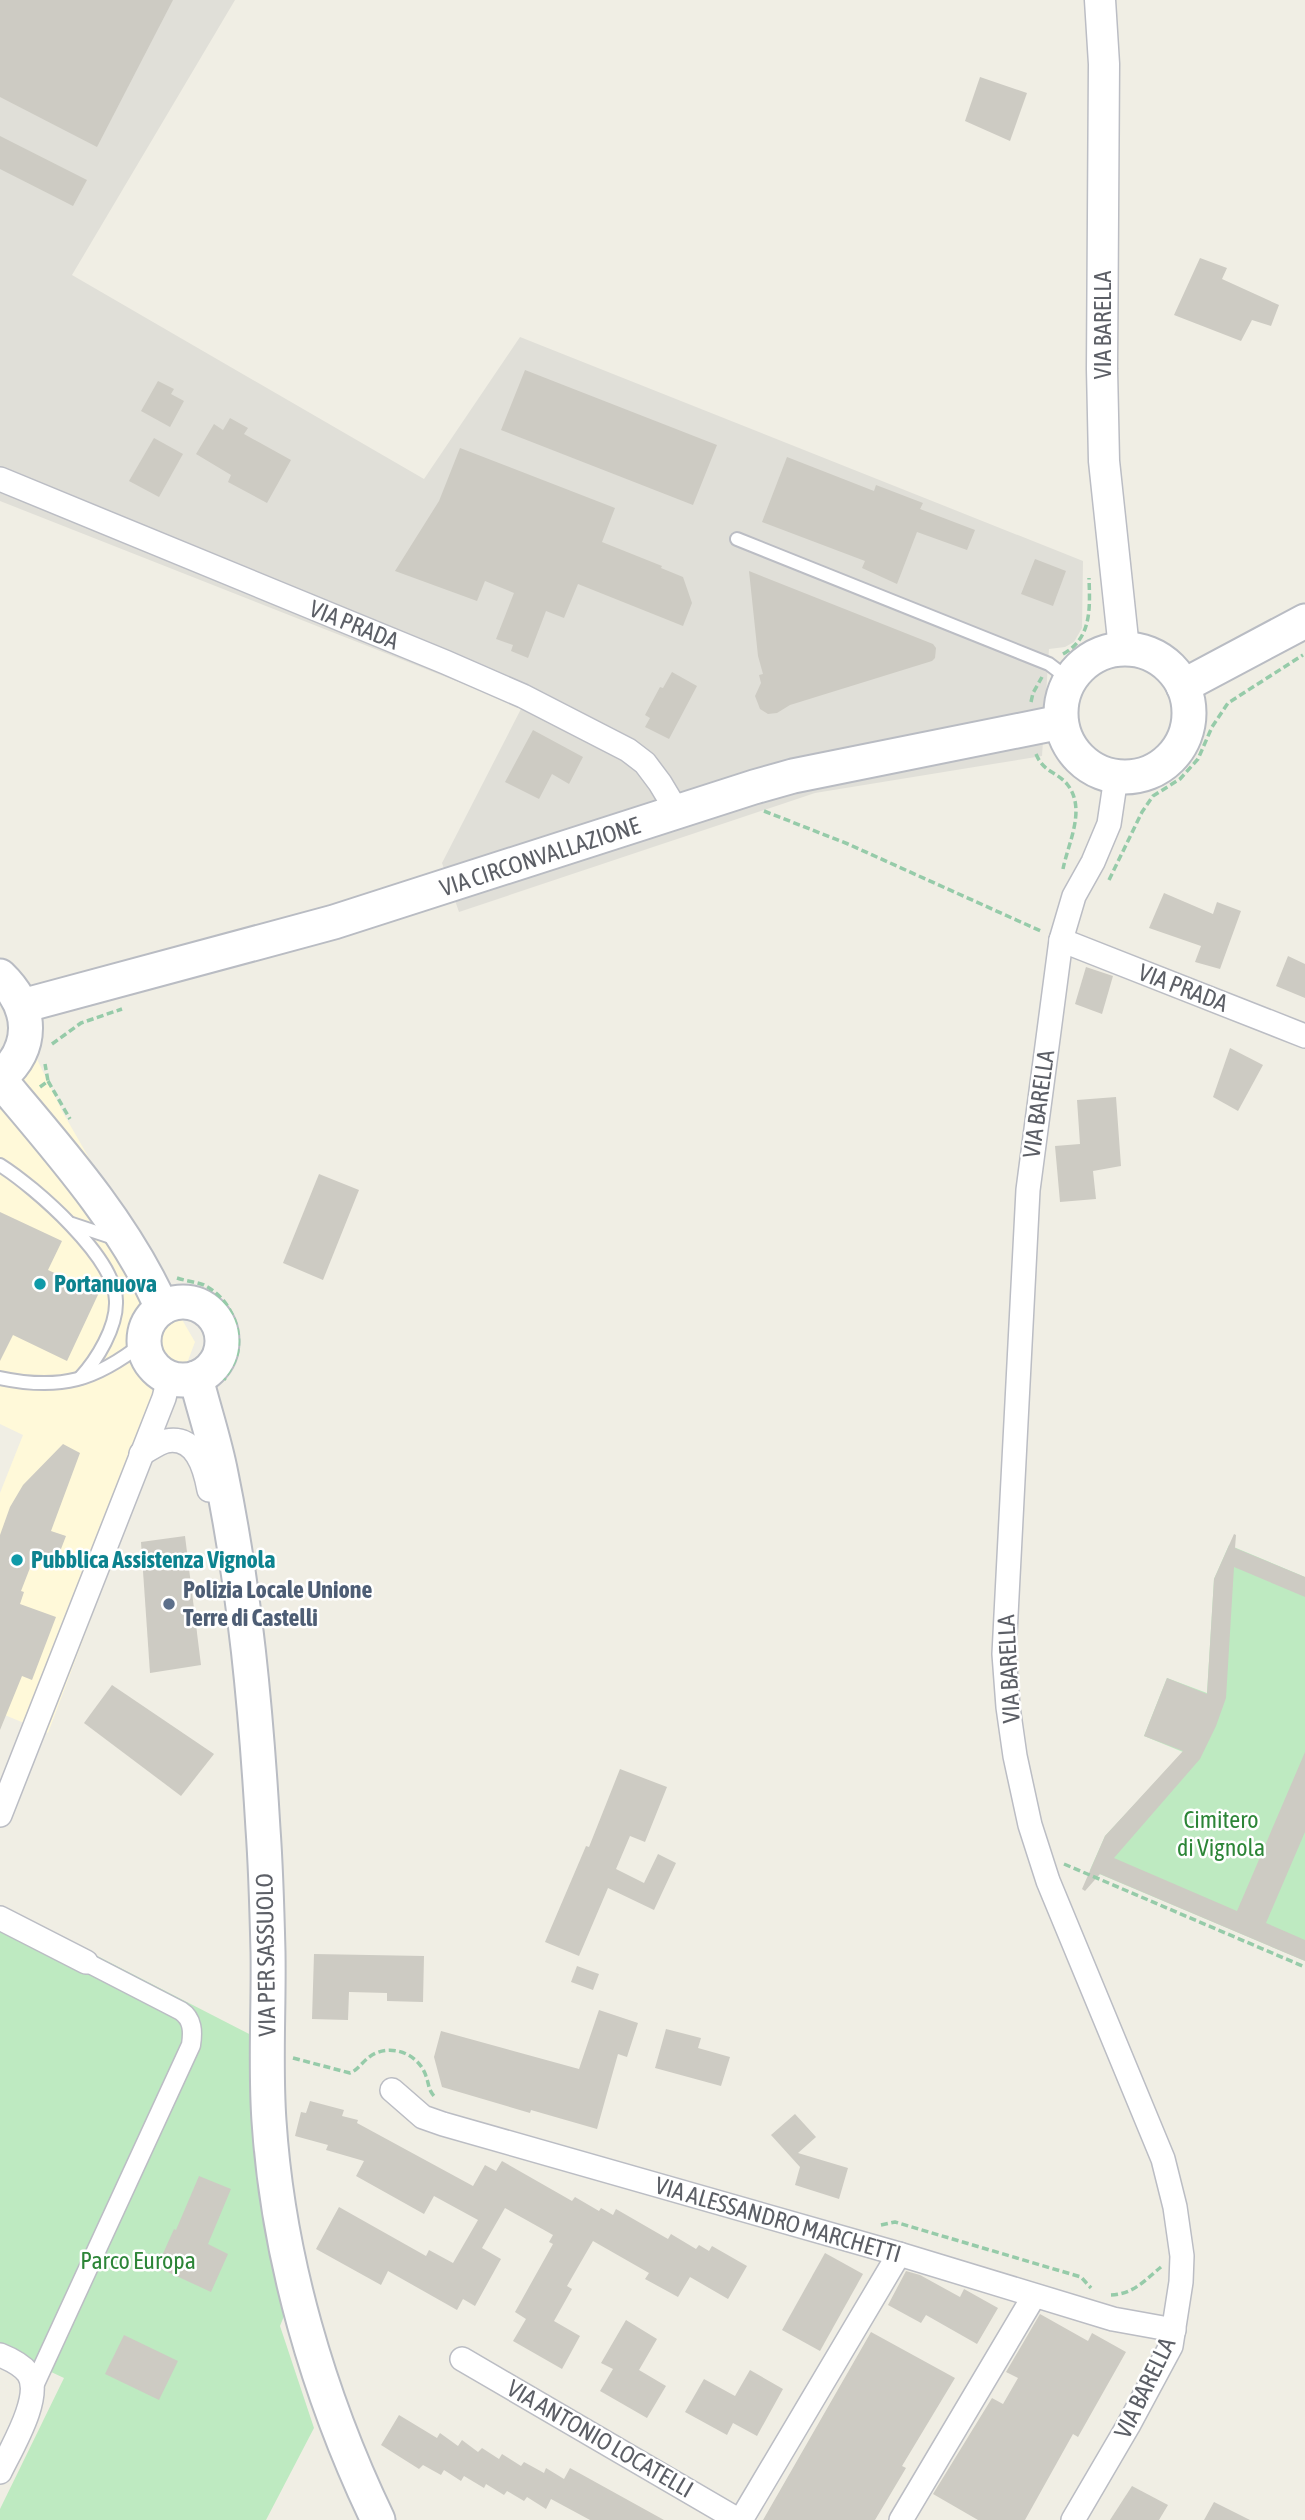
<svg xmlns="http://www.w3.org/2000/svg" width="1305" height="2520" font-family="'Asap Condensed',sans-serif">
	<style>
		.commercial { fill: #fff9d9 }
		.industrial { fill: #e0dfd8 }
		.green { fill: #beeac1 }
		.building { fill: #cdcbc3 }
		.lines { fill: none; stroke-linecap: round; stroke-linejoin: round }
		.service-casing { stroke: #bbbdc4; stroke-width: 16 }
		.pedestrian-casing { stroke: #bbbdc4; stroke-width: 21 }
		.minor-casing { stroke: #bbbdc4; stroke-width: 26 }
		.tertiary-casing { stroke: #bbbdc4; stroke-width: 33 }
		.secondary-casing { stroke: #b9bcc3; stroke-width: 37 }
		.path { stroke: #96cba9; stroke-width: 3.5; stroke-dasharray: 7 3.5; stroke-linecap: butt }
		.service { stroke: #fff; stroke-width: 12 }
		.pedestrian { stroke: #fff; stroke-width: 18 }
		.minor { stroke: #fff; stroke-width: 23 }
		.tertiary { stroke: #fff; stroke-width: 30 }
		.secondary { stroke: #fff; stroke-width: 33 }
		.culture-dot { fill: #0f9aa8; stroke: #fff; stroke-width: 2.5 }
		.service-dot { fill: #5c6f8a; stroke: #fff; stroke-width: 2.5 }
		.labels { text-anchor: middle; stroke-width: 5; stroke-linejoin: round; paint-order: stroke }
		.street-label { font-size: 24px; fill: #5c5f66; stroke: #fff }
		.culture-label { font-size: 24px; font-weight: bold; fill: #0d838f; stroke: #fff; text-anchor: start }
		.service-label { font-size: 24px; font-weight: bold; fill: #4e5e75; stroke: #fff; text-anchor: start }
		.park-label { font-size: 24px; fill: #2c8537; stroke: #fff }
	</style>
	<rect width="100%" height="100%" fill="#f0eee4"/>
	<polygon class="commercial" points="36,1057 62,1111 195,1342 48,1733 0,1713 0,1493 23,1435 0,1424 0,1066"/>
	<polygon class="industrial" points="0,0 235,0 72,275 424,479 520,337 1083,561 1082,628 1074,642 1065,647 1049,649 1042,756 815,793 459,912 442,863 522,707 0,501"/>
	<g class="green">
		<polygon points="1229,1545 1305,1577 1305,1961 1090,1870 1105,1836 1183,1752 1144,1736 1167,1678 1207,1693 1214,1579"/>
		<polygon points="0,1906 255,2037 286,2311 280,2326 314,2428 266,2520 0,2520 0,2509 64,2378 0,2348"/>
	</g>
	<g class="building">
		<polygon points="0,0 173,0 97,147 0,97"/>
		<polygon points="980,77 1027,93 1010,141 965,121"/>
		<polygon points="0,136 87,180 73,206 0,169"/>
		<polygon points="1200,258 1227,268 1222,279 1279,305 1271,326 1252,320 1241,341 1174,315"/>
		<polygon points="525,370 717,445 693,505 501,430"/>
		<polygon points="158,381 174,389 171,394 184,401 170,427 141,411"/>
		<polygon points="230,418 248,428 244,434 291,460 267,503 228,482 231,475 196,454 214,424 223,430"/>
		<polygon points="154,438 183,454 159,497 129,481"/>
		<polygon points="460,448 615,508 602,542 662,566 661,568 683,577 692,603 683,626 578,584 564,618 546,611 528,658 511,651 513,645 496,639 514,593 485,581 477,601 395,571 439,501"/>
		<polygon points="787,457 874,491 876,485 923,503 920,509 975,530 967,550 917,532 897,584 862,568 865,561 762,522"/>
		<polygon points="1035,559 1066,571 1053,606 1021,594"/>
		<polygon points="749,571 933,644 936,648 935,658 932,661 790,705 777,713 768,714 760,709 755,696 761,683 759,675 763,674 758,656"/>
		<polygon points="672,672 697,686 669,739 645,727 650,718 645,715 660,687 663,688"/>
		<polygon points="533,730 583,757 569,784 552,774 539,799 505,782"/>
		<polygon points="1164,893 1213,914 1217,902 1241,911 1220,969 1195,962 1201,946 1149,928"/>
		<polygon points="1288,956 1305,964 1305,998 1276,986"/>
		<polygon points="1086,967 1113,976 1102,1014 1075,1004"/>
		<polygon points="1230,1048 1263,1065 1238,1111 1213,1097"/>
		<polygon points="1116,1097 1121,1166 1093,1171 1096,1199 1060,1202 1055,1146 1080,1144 1077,1100"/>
		<polygon points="319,1174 359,1190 323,1280 283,1263"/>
		<polygon points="0,1212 62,1241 48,1270 85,1287 99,1277 103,1284 67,1361 13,1335 0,1361"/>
		<polygon points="63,1444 80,1453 51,1531 66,1536 56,1562 35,1555 21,1591 24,1592 20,1604 56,1617 32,1680 22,1676 0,1730 0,1535 10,1507 23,1485"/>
		<polygon points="1234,1534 1236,1535 1235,1548 1305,1577 1305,1597 1234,1567 1226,1698 1216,1726 1200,1759 1114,1858 1237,1911 1305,1752 1305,1832 1266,1923 1305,1940 1305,1961 1100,1874 1085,1891 1082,1889 1105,1836 1183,1751 1144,1736 1167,1678 1207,1694 1214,1579"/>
		<polygon points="185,1536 201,1665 150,1673 141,1542"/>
		<polygon points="112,1685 214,1754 181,1796 84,1723"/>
		<polygon points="620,1769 667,1787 645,1842 630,1836 616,1869 644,1883 658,1854 676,1863 654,1910 608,1888 579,1956 545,1942 586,1846 589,1847"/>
		<polygon points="314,1954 424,1956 423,2002 387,2001 387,1993 349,1992 348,2020 312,2019"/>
		<polygon points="577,1966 599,1974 593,1990 571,1982"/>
		<polygon points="599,2010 638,2023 627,2057 618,2054 597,2129 531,2110 530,2113 442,2087 434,2057 441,2031 579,2069"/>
		<polygon points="666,2029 701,2038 698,2048 730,2057 721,2086 655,2068"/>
		<polygon points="310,2101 344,2110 342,2116 358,2120 357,2123 473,2186 485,2165 496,2171 502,2161 572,2201 575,2197 599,2211 601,2208 613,2215 616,2209 668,2239 671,2234 696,2249 699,2245 709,2251 712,2246 747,2266 728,2299 690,2277 678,2297 645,2279 649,2273 593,2241 567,2286 572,2289 554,2321 580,2336 562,2369 513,2341 526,2319 515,2312 553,2244 549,2242 553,2235 505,2208 482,2248 501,2259 475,2306 463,2299 457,2310 388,2271 381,2285 316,2249 339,2207 426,2256 429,2250 453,2263 478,2220 434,2196 424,2214 356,2176 364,2161 326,2150 328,2145 295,2136 301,2112 306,2113"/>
		<polygon points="795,2114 816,2137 798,2153 848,2168 839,2199 795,2185 800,2167 771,2135"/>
		<polygon points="199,2176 231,2189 208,2244 228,2254 211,2292 157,2267 174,2229 176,2230"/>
		<polygon points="825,2253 863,2274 820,2351 782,2330"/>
		<polygon points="906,2271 920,2275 960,2297 964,2289 998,2308 977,2344 926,2315 921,2323 888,2305"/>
		<polygon points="1040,2314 1088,2341 1092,2333 1126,2352 1078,2437 1073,2434 1025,2520 978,2520 933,2494 992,2398 1003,2404 1018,2378 1006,2372"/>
		<polygon points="626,2320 657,2339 639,2370 666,2386 647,2418 600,2391 613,2369 601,2363"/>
		<polygon points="871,2332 955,2378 902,2466 906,2468 875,2520 763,2520"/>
		<polygon points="124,2335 178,2361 159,2400 105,2374"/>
		<polygon points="750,2370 783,2389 757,2436 733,2423 727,2435 685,2412 704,2379 735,2396"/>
		<polygon points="399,2415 437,2438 440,2433 458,2446 462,2440 478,2452 482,2448 499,2459 502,2454 521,2466 524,2462 544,2473 546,2468 564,2479 570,2468 664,2520 590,2520 551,2499 546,2509 527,2497 524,2501 507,2491 504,2495 486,2484 484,2488 464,2476 461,2481 444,2470 441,2475 423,2465 419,2469 381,2445"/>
		<polygon points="1132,2486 1168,2505 1159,2520 1110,2520"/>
		<polygon points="1214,2502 1250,2520 1204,2520"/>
	</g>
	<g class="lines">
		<g class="service-casing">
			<g id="service">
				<polyline points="737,539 1049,664 1070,680"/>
				<path d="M0,1165c35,22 116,93 116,136 1,26 -19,59 -36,77"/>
				<polyline points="72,1224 114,1238"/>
				<path d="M0,1378c61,13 96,2 143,-35"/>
			</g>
		</g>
		<g class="pedestrian-casing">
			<path id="pedestrian" d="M33,2388l158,-343c2,-13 2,-26 -10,-34l-95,-49"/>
		</g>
		<g class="minor-casing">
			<g id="minor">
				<polyline points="0,479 445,662 523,696 628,750 645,763 660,783 678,813"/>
				<polyline points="1061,940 1305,1036"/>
				<path d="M141,1454c8,-4 17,-11 25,-13 30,-6 39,27 43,49"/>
				<polyline points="0,1815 164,1398 169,1378"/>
				<polyline points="0,1918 86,1962"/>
				<polyline points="392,2090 423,2117 443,2124 899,2254 1113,2319 1174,2330"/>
				<path d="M0,2355c10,4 21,9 28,18 16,22 -17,76 -28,99"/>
				<polyline points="462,2359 738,2520"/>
				<polyline points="741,2520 899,2254"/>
				<polyline points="901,2520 1034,2296"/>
				<polyline points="1073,2520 1128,2426 1171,2346 1181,2282 1182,2256 1175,2207 1163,2159 1048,1881 1030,1825 1015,1756 1008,1707 1004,1654 1028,1190 1061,940 1074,896 1093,862 1109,824 1116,777"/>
			</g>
		</g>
		<g class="tertiary-casing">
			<polyline id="tertiary" points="1100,0 1104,64 1102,369 1104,461 1124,649"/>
		</g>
		<g class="secondary-casing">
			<g id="secondary">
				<circle cx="1125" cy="713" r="64"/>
				<polyline points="1183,686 1305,621"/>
				<path d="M0,976c33,32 35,71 0,102"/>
				<polyline points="22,1006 334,922 754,787 793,776 1061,722"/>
				<path d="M0,1080c59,70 125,144 162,228"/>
				<circle cx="183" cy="1341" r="39"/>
				<path d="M196,1378c8,32 19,64 25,96 24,117 35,236 42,355 3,41 4,82 5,123 1,56 -3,113 1,169 9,137 50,276 109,399"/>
			</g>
		</g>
		<g class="path">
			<path d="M1063,654c29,-16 27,-46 26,-76"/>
			<polyline points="1031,702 1033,693 1042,677"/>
			<path d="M1036,754c8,19 20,17 31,30 20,25 1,59 -4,85"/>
			<polyline points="764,811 848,844 1043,932"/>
			<polyline points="1109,880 1142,812 1153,796 1180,779 1198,759 1212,727 1228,703 1303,655"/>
			<polyline points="52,1044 81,1023 122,1009"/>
			<polyline points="48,1081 70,1119"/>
			<polyline points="40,1087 48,1081 45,1064"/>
			<path d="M177,1278c9,3 19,4 27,7 23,11 38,40 34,65 -1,10 -9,21 -14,30"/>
			<polyline points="1064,1864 1305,1967"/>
			<path d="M293,2058l57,15c10,-4 14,-15 26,-20 19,-8 43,2 50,23 3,8 2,13 8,20"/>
			<polyline points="881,2225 895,2222 1081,2277 1091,2288"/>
			<path d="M1111,2295c23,-1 34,-15 50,-28"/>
		</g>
		<use href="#service" class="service"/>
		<use href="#pedestrian" class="pedestrian"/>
		<use href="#minor" class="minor"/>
		<use href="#tertiary" class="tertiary"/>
		<use href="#secondary" class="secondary"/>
	</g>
	<g class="culture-dot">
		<circle cx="40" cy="1284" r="7"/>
		<circle cx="17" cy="1560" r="7"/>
	</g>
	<circle class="service-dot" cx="169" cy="1604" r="7"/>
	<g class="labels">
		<g class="street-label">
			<text transform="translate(1103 325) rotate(-90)" y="8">VIA BARELLA</text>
			<text transform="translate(354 625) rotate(22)" y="8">VIA PRADA</text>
			<text transform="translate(540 857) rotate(-18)" y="8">VIA CIRCONVALLAZIONE</text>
			<text transform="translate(1183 988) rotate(21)" y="8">VIA PRADA</text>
			<text transform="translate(1039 1104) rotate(-82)" y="8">VIA BARELLA</text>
			<text transform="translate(1009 1669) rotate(-93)" y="8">VIA BARELLA</text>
			<text transform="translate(266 1955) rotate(-91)" y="8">VIA PER SASSUOLO</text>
			<text transform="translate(778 2220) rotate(16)" y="8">VIA ALESSANDRO MARCHETTI</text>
			<text transform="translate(1145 2388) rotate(-64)" y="8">VIA BARELLA</text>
			<text transform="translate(600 2439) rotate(30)" y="8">VIA ANTONIO LOCATELLI</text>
		</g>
		<g class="culture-label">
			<text x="54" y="1292">Portanuova</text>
			<text x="31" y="1568">Pubblica Assistenza Vignola</text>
		</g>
		<g class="service-label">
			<text x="183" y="1598">Polizia Locale Unione<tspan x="183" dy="28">Terre di Castelli</tspan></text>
		</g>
		<g class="park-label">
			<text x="1221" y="1828">Cimitero<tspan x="1221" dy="28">di Vignola</tspan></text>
			<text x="138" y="2269">Parco Europa</text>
		</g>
	</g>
</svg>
